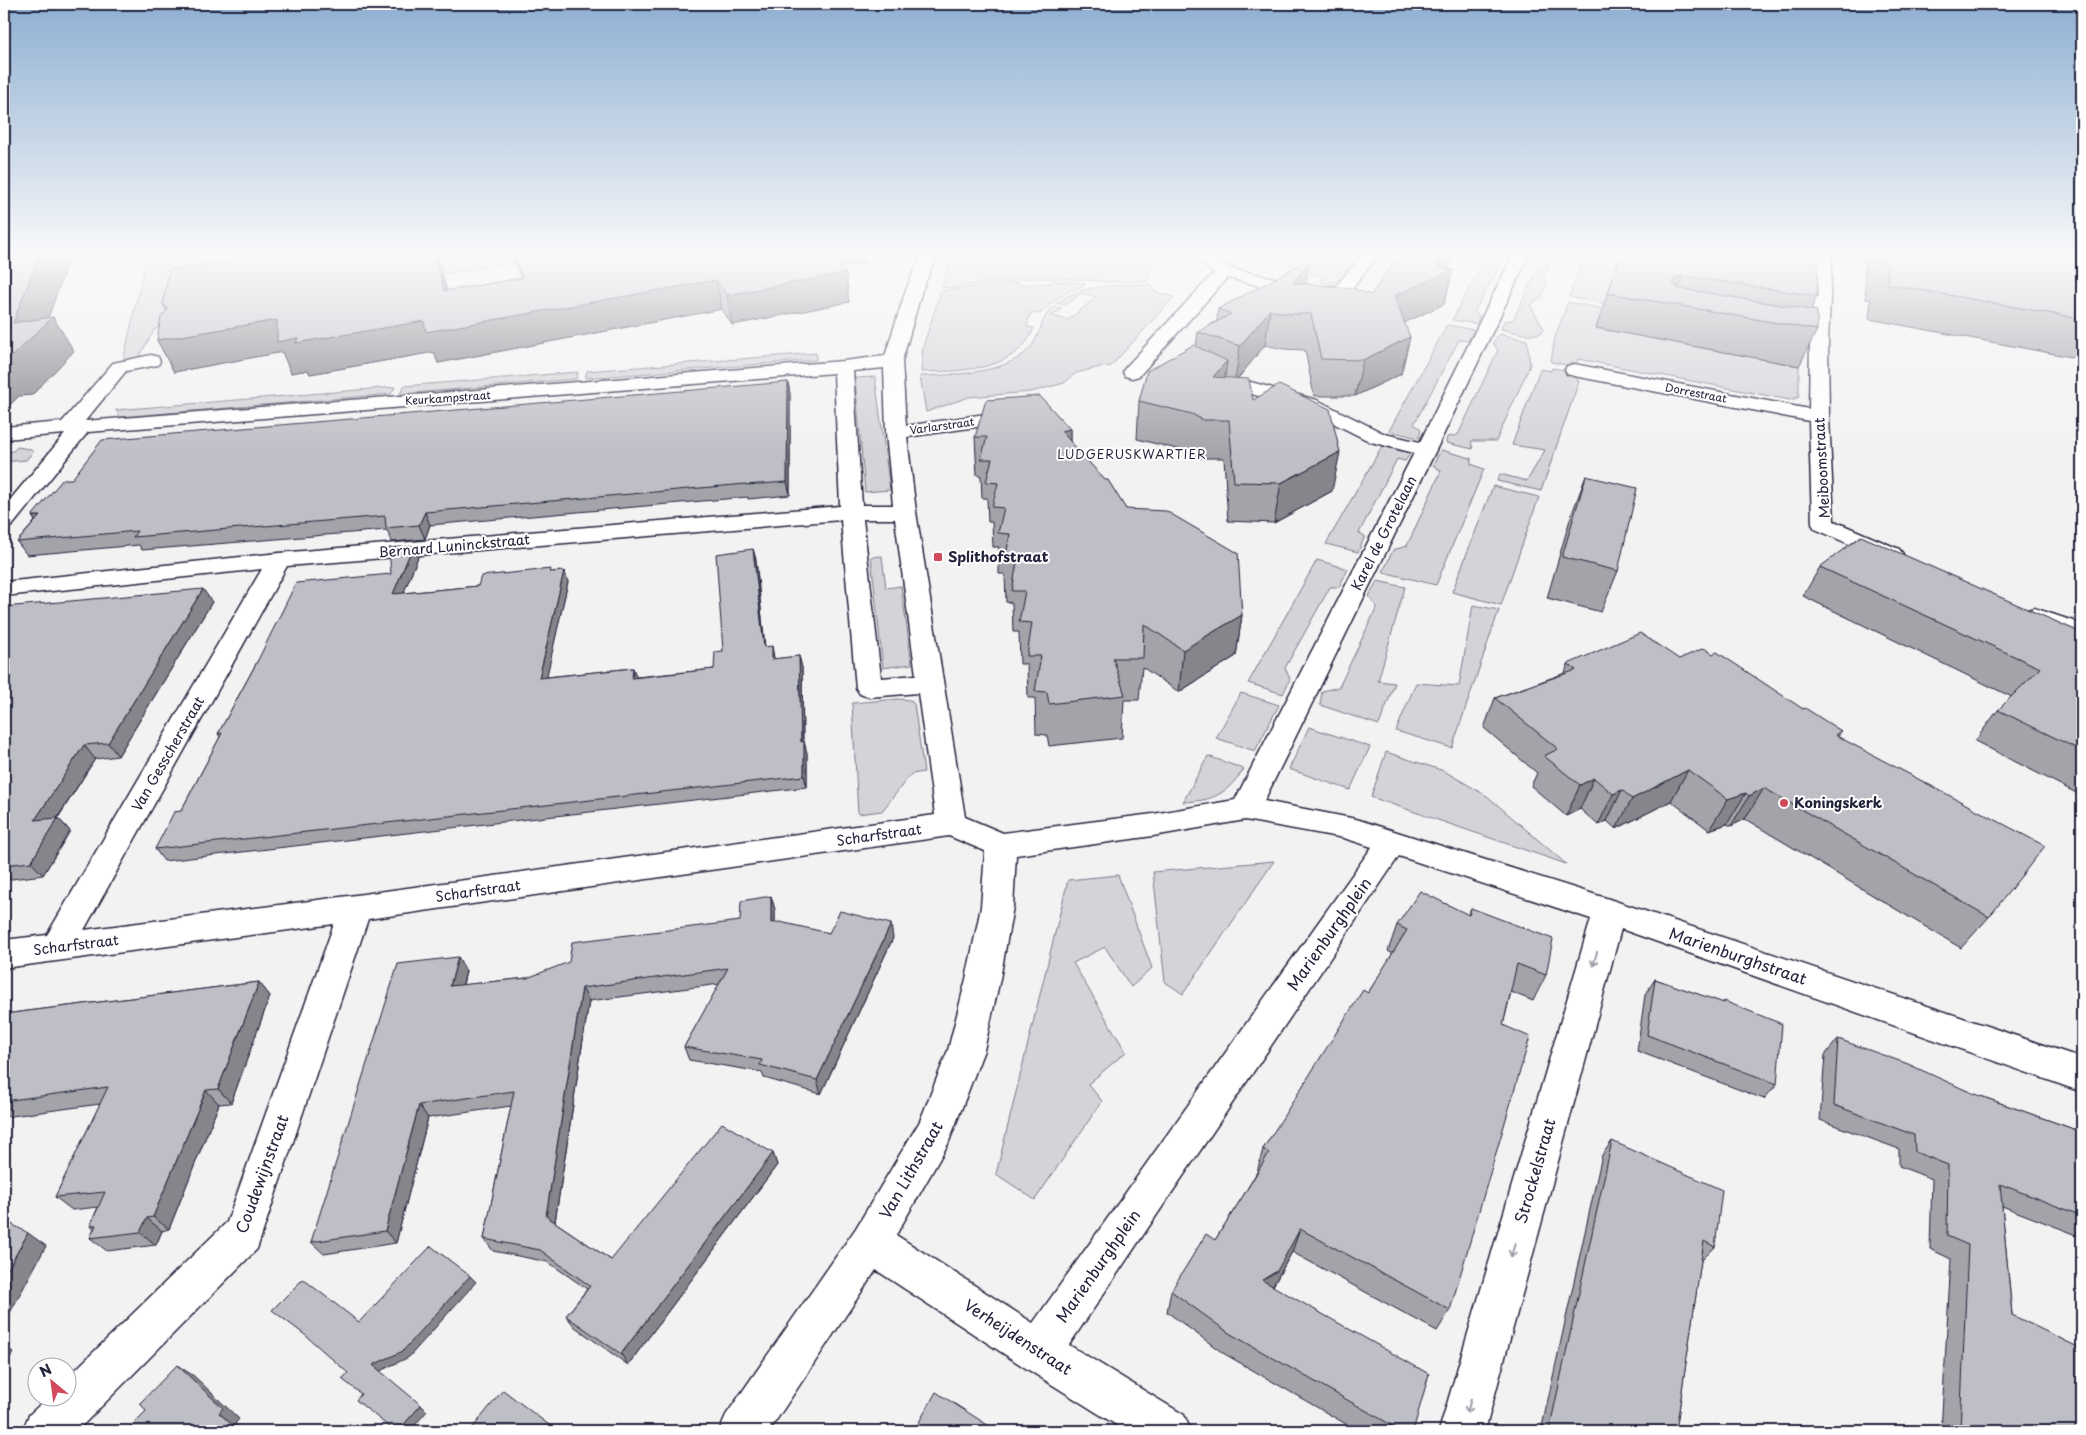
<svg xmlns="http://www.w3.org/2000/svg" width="2086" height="1435" font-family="'Playpen Sans',sans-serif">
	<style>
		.green { fill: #d3d3d8; stroke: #7a7a8a }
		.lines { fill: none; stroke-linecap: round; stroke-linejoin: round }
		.minor-casing { stroke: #22223b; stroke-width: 3 }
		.minor { fill: #fff; fill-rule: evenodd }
		.wall { fill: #a3a3aa; stroke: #22223b }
		.shaded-wall { fill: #85858b; stroke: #22223b }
		.building { fill: #bebec6; stroke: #22223b }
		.oneway { stroke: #9c9ca7 }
		.poi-dot { fill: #d1495b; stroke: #fff; stroke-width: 2 }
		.labels { text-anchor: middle; stroke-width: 4; stroke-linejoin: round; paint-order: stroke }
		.far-street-label { font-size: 11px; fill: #22223b; stroke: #fff }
		.far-neighbourhood-label { font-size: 12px; letter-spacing: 1px; fill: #22223b; stroke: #fff }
		.street-label { font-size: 14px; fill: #22223b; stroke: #fff }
		.poi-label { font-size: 14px; font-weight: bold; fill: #22223b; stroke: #fff; text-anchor: start }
		.near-street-label { font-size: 16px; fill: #22223b; stroke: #fff }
	</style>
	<rect width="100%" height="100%" fill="#f2f2f3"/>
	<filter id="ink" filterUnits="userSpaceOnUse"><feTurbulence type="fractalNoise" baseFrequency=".02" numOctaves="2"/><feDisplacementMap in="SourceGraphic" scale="10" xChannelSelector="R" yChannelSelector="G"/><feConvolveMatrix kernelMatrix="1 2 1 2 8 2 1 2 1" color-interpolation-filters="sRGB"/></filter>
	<g filter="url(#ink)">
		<g class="green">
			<polygon points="147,255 558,255 378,285 379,292 155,329 138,358 123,361"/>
			<path d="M952,255h220l-6,2 -7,9 -10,3 -1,11c-32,5 -61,-1 -93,-2 -35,-1 -70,5 -104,10l-9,-1z"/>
			<path d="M1284,255h76c-12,16 -17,30 -39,28l4,-6 -38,-7 8,-3 -17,-10z"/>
			<polygon points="1544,255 1559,256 1550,262 1543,278 1547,283 1541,298 1530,305 1544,329 1540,334 1524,334 1501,329 1504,321 1513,320"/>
			<polygon points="1585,255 1620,257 1614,273 1642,311 1569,297"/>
			<polygon points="1487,256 1504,259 1474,312 1479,316 1477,324 1452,320"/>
			<path d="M1052,281l33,2v2c-21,7 -29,13 -45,29l-10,-1 -3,14 7,1c-17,44 -74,43 -113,44l2,-25 18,-56 76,-9 1,3 33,-2z"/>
			<path d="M1151,284l2,7 21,6 -63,69 -11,1 -24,6 -12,10 -33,9 -62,5 -43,15 -6,-36c32,-1 93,-2 113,-32 8,-12 9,-28 20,-37l9,1 -10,8 16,4 29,-23 -15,-4 -16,12 -10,-2c29,-20 61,-17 95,-19z"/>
			<polygon points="1568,302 1603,309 1596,328 1799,366 1799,397 1790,400 1578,359 1575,367 1551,362 1555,337"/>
			<polygon points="1447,325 1474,330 1468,341 1459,340 1414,424 1421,429 1419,438 1389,431"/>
			<polygon points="1499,334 1527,340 1530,365 1496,441 1471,441 1473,449 1446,443 1447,437 1458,435 1498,350 1493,343"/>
			<polygon points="816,353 816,360 585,378 587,371"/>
			<polygon points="1552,368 1564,370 1579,381 1541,491 1497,481 1500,474 1527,481 1545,450 1512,445 1540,369 1551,371"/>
			<polygon points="578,372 576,379 400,394 404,386"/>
			<polygon points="875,377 890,490 865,492 855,378"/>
			<polygon points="395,387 391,394 120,417 116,410"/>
			<polygon points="1382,446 1411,453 1405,461 1397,459 1359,533 1365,536 1358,552 1326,544"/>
			<polygon points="17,447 30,449 33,452 26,460 4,462 4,452 13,451"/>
			<polygon points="1441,450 1471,458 1471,464 1484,469 1436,585 1383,572 1393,550 1407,546 1441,471 1433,465"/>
			<polygon points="1493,486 1539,497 1501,605 1452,592"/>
			<polygon points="882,556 886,588 901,586 912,664 883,668 871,557"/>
			<polygon points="1317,560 1348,569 1339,587 1330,587 1285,668 1290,679 1283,694 1248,683"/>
			<polygon points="1377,581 1405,587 1378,681 1395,683 1379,725 1320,705 1322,691 1339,687 1377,607 1369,596"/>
			<polygon points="1473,605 1499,610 1452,748 1396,731 1416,683 1459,686"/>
			<polygon points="1241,693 1279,705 1255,751 1216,738"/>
			<polygon points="898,699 910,700 914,704 924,772 911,774 882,811 858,814 852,703"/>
			<polygon points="1309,727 1370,747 1350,790 1289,769"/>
			<polygon points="1386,752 1444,771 1487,796 1566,864 1371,797"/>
			<path d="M1208,756l36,13c-18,25 -30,32 -61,33z"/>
			<polygon points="1274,861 1183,994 1165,982 1153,872"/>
			<polygon points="1118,875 1152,968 1131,987 1105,947 1073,963 1126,1052 1088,1084 1102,1101 1035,1200 996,1174 1068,880"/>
		</g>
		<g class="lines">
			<g class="minor-casing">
				<g id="minor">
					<path d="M921,255h16l-15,35 -20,71 4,65 112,-17 7,2 3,4 -3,4 -7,2 -111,16 9,75 49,305 38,16 150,-19 82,-14 179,-347 -43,-11 -68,-34 -63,-17 -3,-4 3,-4 7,-2 70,19 68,34 35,8 93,-187h16l-93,195 -172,351 92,18 253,80 473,159v34l-461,-163 -136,502h-46l152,-512 -192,-63 -330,489 115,70 7,16h-65l-102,-64 -148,-97 -107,161h-50l7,-16 130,-187 64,-107 28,-71 18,-71 15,-72 4,-56 -36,-15 -581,83 -111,330 -180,182h-55l7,-16 18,-17h21v-21l159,-155 107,-298 -330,44v-28l43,-5 215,-366 -258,27v-14l275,-29 561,-47 -6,-133 -746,59 -76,94 -8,2v-21l61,-73 -61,5v-12l58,-5 51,-59 38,-8 7,2 2,4 -2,4 -32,6 -41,50 758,-60 42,-5 21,-66zM884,368l2,65 7,72h-31l-9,-134zM863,519h32l21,156 -35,3zM841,520l15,168 4,6 9,3 49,-4 17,122 -579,80 -272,35 203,-364zM1245,820l99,18 28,9 -339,476 -137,-88 52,-91 36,-94 16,-71 13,-72 3,-52 137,-19z"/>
					<path d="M1191,255h19l18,13 89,19 19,-1 26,-31h17l-32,40c-33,8 -86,-10 -120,-17l-88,98 -7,2 -7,-2 -2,-4 2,-4 89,-95z"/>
					<polygon points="1816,255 1832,255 1828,342 1829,417 1834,521 1899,549 1903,554 1899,559 1891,561 1883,559 1815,529 1812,524 1809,421 1574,376 1567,374 1565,370 1567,366 1574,364 1809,409 1810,342"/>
					<polygon points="2034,608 2082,624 2082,640 2025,621 2022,616 2025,611"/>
				</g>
			</g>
			<use href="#minor" class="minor"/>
		</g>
		<g class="wall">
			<polygon points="267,255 437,255 447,291 521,278 512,255 866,255 867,262 841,267 849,302 732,325 722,309 438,363 434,352 310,374 308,370 291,373 282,352 174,372 157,340 167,311 163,304"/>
			<polygon points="1456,255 1448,269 1453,270 1444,304 1404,323 1410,337 1401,374 1355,396 1314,396 1305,350 1284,349 1265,345 1238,378 1253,400 1332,491 1274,523 1228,521 1224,458 1199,458 1189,452 1137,439 1139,401 1196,347 1198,332 1217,321 1218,309 1306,284 1371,295 1401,260"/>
			<polygon points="1621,255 1813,255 1817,296 1811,310 1817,330 1799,366 1596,328"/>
			<polygon points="1864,255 2082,255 2082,359 1869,319 1871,300 1866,299"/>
			<polygon points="788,382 790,394 790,495 748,499 748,497 430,525 425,539 392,542 387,530 142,550 139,545 27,555 17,542 35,521 32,516 72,479"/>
			<polygon points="1070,429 1070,442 1126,509 1242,615 1236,656 1179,692 1142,667 1139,700 1124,700 1122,738 1049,746 1047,735 1036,734 1035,698 1028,698 1027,664 1020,664 1019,632 1013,632 1012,603 1006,602 1005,574 999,574 999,547 993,547 992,522 988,522 987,498 982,498 981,476 977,475 975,437"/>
			<polygon points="1586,476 1618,571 1601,612 1547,598 1571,516"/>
			<polygon points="753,549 756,560 765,647 774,657 774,659 799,656 802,668 803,741 807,753 807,787 164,861 155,849 181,811 220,737 218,734 258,660 418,557 403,593 478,586 552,572 564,571 568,582 546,677 633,668 636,677 714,669 723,651"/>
			<polygon points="1820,567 2082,633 2082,796 1975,741 1998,710 2012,697 1803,596"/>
			<polygon points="212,602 118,756 95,759 58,818 70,831 43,875 4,880 4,607"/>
			<polygon points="1679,659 1803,709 1841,731 1838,737 1989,917 1961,948 1745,819 1731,826 1727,824 1709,830 1671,801 1616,829 1607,821 1598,825 1580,809 1566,816 1531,786 1537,773 1484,728 1495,698 1565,673 1568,664"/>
			<polygon points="771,896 775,910 775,923 829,933 893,938 821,1094 764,1078 762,1072 689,1060 684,1047 720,984 589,1001 555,1222 611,1260 773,1153 777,1165 628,1365 575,1327 566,1316 587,1289 548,1262 493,1251 484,1239 511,1106 428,1118 396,1243 324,1254 311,1242 458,957 466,971 463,985 527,978 740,921"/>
			<polygon points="1471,908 1546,975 1533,1001 1511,992 1503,1025 1450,1310 1437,1331 1292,1252 1273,1286 1413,1431 1358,1431 1223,1353 1167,1312 1171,1291 1215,1240 1243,1196 1257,1172 1263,1149 1368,993 1393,954 1388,951 1397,925 1468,915"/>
			<polygon points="1655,979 1722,1003 1724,1001 1777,1084 1764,1099 1637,1051 1645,995"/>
			<polygon points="259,982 270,996 231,1103 219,1104 169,1229 162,1231 156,1245 107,1251 90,1238 94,1229 90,1226 98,1207 72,1210 55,1197 100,1104 4,1117 4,1014"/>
			<polygon points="1838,1039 1972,1093 2082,1132 2082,1232 2077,1235 2002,1206 2012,1315 2082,1431 1941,1431 1951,1259 1930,1249 1932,1179 1899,1166 1899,1149 1820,1120 1825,1055"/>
			<polygon points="1612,1141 1715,1247 1702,1260 1701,1260 1676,1431 1541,1431 1602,1155"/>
		</g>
		<g class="shaded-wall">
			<polygon points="39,255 62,255 67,264 46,324 53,317 74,351 32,395 19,396 4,411 4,360 13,323"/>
			<polygon points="435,255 437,255 438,259 455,321 444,291"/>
			<polygon points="820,255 866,255 867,262 822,271"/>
			<polygon points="1444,255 1456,255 1445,273 1453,270 1444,304 1387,331 1394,296 1437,267"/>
			<polygon points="1309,263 1304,297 1290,315 1293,283"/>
			<polygon points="846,273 849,302 732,325 727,295"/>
			<polygon points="1683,276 1672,305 1672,281 1677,277"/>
			<polygon points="716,280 722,309 438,363 434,352 310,374 308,370 291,373 282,352 174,372 157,340 277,320 298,338"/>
			<polygon points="1270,310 1265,345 1235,382 1240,346"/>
			<polygon points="1410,337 1401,374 1355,396 1363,360"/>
			<polygon points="1227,361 1222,398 1213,377"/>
			<polygon points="788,382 790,394 790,495 787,482"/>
			<polygon points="1070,429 1070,468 1061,431"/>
			<polygon points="1340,452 1332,491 1274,523 1281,483"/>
			<polygon points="425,512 430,525 425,539 419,525"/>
			<polygon points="32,516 40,516 41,530"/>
			<polygon points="413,546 418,557 399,605 393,594"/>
			<polygon points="753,549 756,560 766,658 764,647"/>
			<polygon points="564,571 568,582 544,689 539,678"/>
			<polygon points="203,589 212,602 118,756 108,743"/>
			<polygon points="1242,615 1236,656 1179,692 1183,650"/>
			<polygon points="772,646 774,657 774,671 772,659"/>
			<polygon points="799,656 802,668 803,753 801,742"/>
			<polygon points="633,668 637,679 632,678"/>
			<polygon points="804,741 807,753 807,787 804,776"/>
			<polygon points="84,745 95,759 47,834 35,820"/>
			<polygon points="1688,770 1671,801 1616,829 1632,799"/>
			<polygon points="1594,778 1580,809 1566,816 1580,785"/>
			<polygon points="1764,788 1745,819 1731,826 1749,796"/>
			<polygon points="1622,790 1607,821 1598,825 1613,794"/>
			<polygon points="1746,793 1727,824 1709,830 1728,799"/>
			<polygon points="58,818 70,831 43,875 31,862"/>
			<polygon points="771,896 775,910 775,937 771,923"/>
			<polygon points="891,924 893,938 821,1094 817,1080"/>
			<polygon points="458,957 466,971 459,1000 450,986"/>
			<polygon points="259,982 270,996 231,1103 218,1089"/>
			<polygon points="582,988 589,1001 554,1228 546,1216"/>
			<polygon points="206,1090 219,1104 169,1229 153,1217"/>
			<polygon points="419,1105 428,1118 396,1243 385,1231"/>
			<polygon points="773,1153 777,1165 628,1365 621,1354"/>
			<polygon points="147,1218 162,1231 156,1245 140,1232"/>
			<polygon points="1300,1229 1292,1252 1269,1293 1262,1280"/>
			<polygon points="28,1233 46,1246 4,1324 4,1276"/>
			<polygon points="470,1276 476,1282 409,1357 380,1371 373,1365"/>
			<polygon points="4,1346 13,1352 4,1370"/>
			<polygon points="177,1365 194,1376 239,1419 235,1424 244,1431 239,1431 219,1413"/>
			<polygon points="421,1405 427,1411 410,1431 398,1431"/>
		</g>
		<g class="building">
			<polygon points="4,255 39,255 13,323 53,317 9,359 4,360"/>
			<polygon points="267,255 435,255 444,291 523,278 514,255 830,255 846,273 727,295 716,280 426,332 424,321 296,343 298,338 277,342 277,320 157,340 161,317 168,309 163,304 169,270"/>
			<polygon points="1404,255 1444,255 1437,267 1453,270 1394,296 1410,337 1363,360 1321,359 1311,314 1290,314 1270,310 1240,346 1198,332 1231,314 1218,309 1306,262 1309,263 1293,283 1352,288 1371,295 1396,259 1401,260"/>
			<polygon points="1621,255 1806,255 1818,257 1817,296 1683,276 1677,277 1672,281 1677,288 1817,311 1817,330 1608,293"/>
			<polygon points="1883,255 2082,255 2082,319 1887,284 1888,266 1883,265"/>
			<polygon points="1193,345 1227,361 1213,377 1249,379 1253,400 1279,385 1330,409 1340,452 1281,483 1234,482 1229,420 1203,420 1192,414 1139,401 1147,371"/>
			<polygon points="788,382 787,482 746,485 746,484 425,512 419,525 386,528 385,516 133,537 137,531 17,542 40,516 32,516 63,479 72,479 102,440"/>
			<polygon points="1040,396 1070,429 1061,431 1105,480 1108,480 1126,509 1166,511 1238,553 1242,615 1183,650 1144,624 1143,658 1113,658 1125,695 1049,704 1047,692 1035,691 1041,656 1027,656 1032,623 1019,622 1025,591 1012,591 1017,562 1005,561 1010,534 998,533 1004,508 992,507 998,483 986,482 992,459 981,459 987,437 975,437 986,400"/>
			<polygon points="1586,476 1637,488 1618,571 1562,557"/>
			<polygon points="1861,536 2082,633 2082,751 1998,710 2040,668 1820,567"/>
			<polygon points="413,546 393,594 478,586 481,576 551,569 550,572 564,571 539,678 633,668 632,678 714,669 715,652 723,651 716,554 753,549 764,647 772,646 772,659 799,656 801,742 804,741 804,776 155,849 174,812 181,811 222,733 218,734 258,660 296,583 391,574 389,548"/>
			<polygon points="203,589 108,743 84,745 35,820 58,818 31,862 4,865 4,607"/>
			<polygon points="1640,633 1679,659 1704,648 1713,654 1717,652 1803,709 1805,708 1841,731 1835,735 2045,846 1989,917 1764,788 1749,796 1746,793 1728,799 1688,770 1632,799 1622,790 1613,794 1594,778 1580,785 1544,756 1558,749 1495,698 1576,670 1568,664"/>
			<polygon points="1420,891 1469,915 1471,908 1553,939 1546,975 1517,964 1503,1025 1530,1037 1450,1310 1300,1229 1277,1271 1262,1280 1429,1374 1413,1431 1402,1431 1229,1333 1171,1291 1206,1234 1215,1240 1243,1196 1269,1153 1263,1149 1363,990 1368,993 1407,930 1397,925"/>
			<polygon points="771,896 771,923 780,922 829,933 840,911 891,924 817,1080 760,1065 762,1060 684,1047 728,968 582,988 546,1216 611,1260 722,1123 773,1153 621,1354 566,1316 590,1286 540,1250 484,1239 514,1091 419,1105 385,1231 311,1242 398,964 458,957 450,986 527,978 569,962 572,942 740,921 741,901"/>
			<polygon points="1655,979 1724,1003 1724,1001 1782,1024 1777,1084 1647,1035"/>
			<polygon points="259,982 218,1089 206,1090 153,1217 147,1218 140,1232 90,1238 96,1225 90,1226 105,1192 55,1197 108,1087 4,1101 4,1014"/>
			<polygon points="1838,1039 1908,1064 1972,1093 2082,1132 2082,1216 2000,1184 2012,1315 2082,1349 2082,1431 1960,1431 1968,1245 1947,1236 1948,1165 1915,1152 1914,1135 1834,1105"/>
			<polygon points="1612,1141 1722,1190 1715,1247 1704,1241 1676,1431 1549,1431"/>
			<polygon points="4,1220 28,1233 4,1276"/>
			<polygon points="431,1246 470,1276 403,1351 373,1365 421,1405 398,1431 394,1431 356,1400 361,1394 342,1379 348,1373 305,1335 272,1310 303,1279 359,1322"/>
			<polygon points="177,1365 223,1408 219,1413 239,1431 126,1431 146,1411 140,1403"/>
			<polygon points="503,1390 557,1431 470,1431"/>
			<polygon points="936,1392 997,1431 914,1431"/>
		</g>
		<defs><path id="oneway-shaft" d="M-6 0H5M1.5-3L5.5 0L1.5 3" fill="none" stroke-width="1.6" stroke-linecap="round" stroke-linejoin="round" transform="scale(1.25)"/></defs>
		<g class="oneway">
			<use href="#oneway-shaft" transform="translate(1595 959) rotate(106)"/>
			<use href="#oneway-shaft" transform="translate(1513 1250) rotate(106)"/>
			<use href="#oneway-shaft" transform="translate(1469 1406) rotate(106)"/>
		</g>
	</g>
	<linearGradient id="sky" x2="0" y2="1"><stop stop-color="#8eafd2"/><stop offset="0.56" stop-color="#f9f9fa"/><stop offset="1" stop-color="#f9f9fa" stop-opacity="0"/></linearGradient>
	<rect width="2086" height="456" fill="url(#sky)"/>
	<g class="poi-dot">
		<rect x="933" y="552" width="10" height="10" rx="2.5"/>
		<circle cx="1784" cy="803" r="5"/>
	</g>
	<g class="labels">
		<g class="far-street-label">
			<text transform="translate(1696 393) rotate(11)" y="4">Dorrestraat</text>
			<text transform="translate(448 398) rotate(-4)" y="4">Keurkampstraat</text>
			<text transform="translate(942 426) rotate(-8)" y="4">Varlarstraat</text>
		</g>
		<g class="far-neighbourhood-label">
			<text x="1132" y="459">LUDGERUSKWARTIER</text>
		</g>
		<g class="street-label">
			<text transform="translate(1822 468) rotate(-93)" y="5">Meiboomstraat</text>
			<text transform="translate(1384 533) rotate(-63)" y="5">Karel de Grotelaan</text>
			<text transform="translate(454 546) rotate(-5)" y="5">Bernard Luninckstraat</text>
			<text transform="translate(168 754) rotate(-60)" y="5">Van Gesscherstraat</text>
			<text transform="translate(879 835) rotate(-8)" y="5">Scharfstraat</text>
			<text transform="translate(478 891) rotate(-8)" y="5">Scharfstraat</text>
			<text transform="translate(76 945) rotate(-7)" y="5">Scharfstraat</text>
		</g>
		<g class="poi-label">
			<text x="948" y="562">Splithofstraat</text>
			<text x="1794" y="808">Koningskerk</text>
		</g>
		<g class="near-street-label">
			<text transform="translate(1329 934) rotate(-55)" y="6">Marienburghplein</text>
			<text transform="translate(1738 956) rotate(19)" y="6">Marienburghstraat</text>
			<text transform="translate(911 1170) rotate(-60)" y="6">Van Lithstraat</text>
			<text transform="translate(1535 1171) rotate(-74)" y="6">Strockelstraat</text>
			<text transform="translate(262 1174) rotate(-70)" y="6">Coudewijnstraat</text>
			<text transform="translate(1098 1266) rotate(-55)" y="6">Marienburghplein</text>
			<text transform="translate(1018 1337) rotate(33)" y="6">Verheijdenstraat</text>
		</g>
	</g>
	<rect width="2086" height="1435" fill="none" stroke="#fff" stroke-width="20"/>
	<rect x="10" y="10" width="2066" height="1415" fill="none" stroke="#22223b" stroke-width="2" filter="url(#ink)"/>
	<g transform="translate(52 1382) rotate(331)"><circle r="24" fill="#ffffff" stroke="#a7a7b1"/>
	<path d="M0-4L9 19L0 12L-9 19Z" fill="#d1495b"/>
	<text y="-8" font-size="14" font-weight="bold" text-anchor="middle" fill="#22223b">N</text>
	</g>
</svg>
